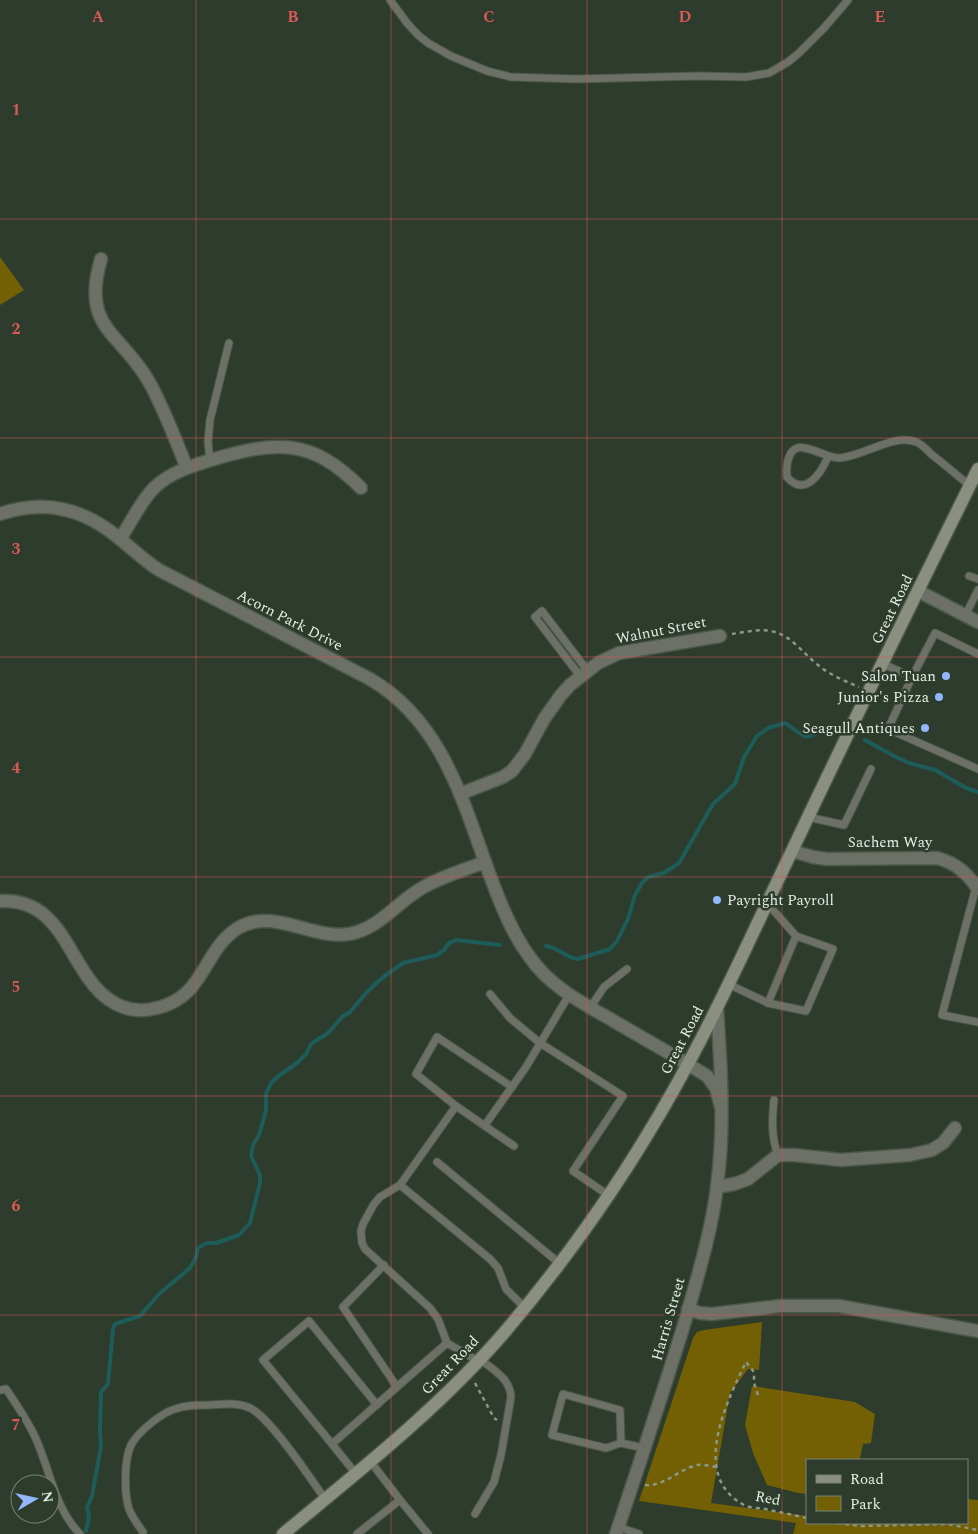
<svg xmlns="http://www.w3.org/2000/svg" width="978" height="1534" font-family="Spectral,serif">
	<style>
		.green { fill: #736005 }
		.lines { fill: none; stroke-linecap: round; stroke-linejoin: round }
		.stream { stroke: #1e5c59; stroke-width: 4 }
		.service-casing { stroke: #4a5849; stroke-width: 9 }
		.minor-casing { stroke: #4a5849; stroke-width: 15 }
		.secondary-casing { stroke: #4a5849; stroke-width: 15 }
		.path { stroke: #8b978a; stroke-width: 2.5; stroke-dasharray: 4 4; stroke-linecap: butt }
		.service { stroke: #6d7066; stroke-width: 7 }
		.minor { stroke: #6d7066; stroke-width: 12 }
		.secondary { stroke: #8b8f7f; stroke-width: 12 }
		.grid { fill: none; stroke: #da5957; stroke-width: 1; stroke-opacity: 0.55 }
		.poi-dot { fill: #92b7fd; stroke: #2d3c2c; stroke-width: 2 }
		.labels { text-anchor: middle; stroke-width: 5; stroke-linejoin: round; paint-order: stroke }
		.street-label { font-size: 15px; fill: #e4ede3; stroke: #2d3c2c }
		.poi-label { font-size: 15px; fill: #e4ede3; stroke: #2d3c2c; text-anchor: end }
		.grid-label { font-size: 16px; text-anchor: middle; font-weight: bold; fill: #da5957; stroke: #2d3c2c; stroke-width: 5; stroke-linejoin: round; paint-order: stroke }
	</style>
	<rect width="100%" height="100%" fill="#2d3c2c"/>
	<g class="green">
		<polygon points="0,257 24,290 0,305"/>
		<polygon points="762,1322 759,1370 748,1369 730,1393 711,1503 807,1516 807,1523 967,1523 967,1499 978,1500 978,1534 793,1534 796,1523 639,1501 693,1338 697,1332 704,1330"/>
		<polygon points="752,1386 855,1402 875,1414 871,1443 863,1444 860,1458 862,1460 807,1460 807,1494 798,1493 767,1485 753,1453 745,1425"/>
	</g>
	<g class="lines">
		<g class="stream">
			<polyline points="865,740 894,756 909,763 935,770 966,788 978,792"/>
			<path d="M546,946c12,1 20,12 32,13l32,-10 7,-8 11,-22 7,-24 7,-12 6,-6 16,-4 15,-10 34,-59 22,-20 9,-27 13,-21 11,-8 17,-5c6,3 13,11 20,13 11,2 18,-11 29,-10"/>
			<polyline points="86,1531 89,1517 87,1507 92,1496 101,1446 100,1431 101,1392 108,1384 113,1329 115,1324 140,1316 159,1294 190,1268 196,1257 198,1248 207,1243 216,1243 239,1235 250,1223 260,1183 260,1175 251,1156 253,1145 259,1135 263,1121 266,1110 266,1094 271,1083 277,1077 297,1063 306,1054 311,1044 328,1033 342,1017 350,1012 368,991 382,978 403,963 437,955 444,950 449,943 456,940 500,945"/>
		</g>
		<g class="service-casing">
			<g id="service">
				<polyline points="390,0 407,23 418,35 428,43 451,56 487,71 511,77 577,79 698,76 746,77 769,73 788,62 799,53 824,28 848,0"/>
				<path d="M828,457c-7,16 -23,41 -41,20 -1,-8 0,-23 8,-28 10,-6 31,9 44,9 23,-1 55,-25 77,-16 6,2 11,8 15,12 13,10 26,21 39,32"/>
				<polyline points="210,461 208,442 210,420 229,343"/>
				<polyline points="969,576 978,579"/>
				<polyline points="965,616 978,590"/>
				<polyline points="883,664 912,677 888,729 978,769"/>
				<polyline points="580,676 535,617 542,611 587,670"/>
				<polyline points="912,677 935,633 978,654"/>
				<polyline points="808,817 844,825 871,769"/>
				<polyline points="976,887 942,1015 978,1022"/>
				<polyline points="728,984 768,1003 806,1011 833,949 796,936 767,903"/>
				<polyline points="490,994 510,1018 540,1043 623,1096 573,1171 608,1195"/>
				<polyline points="768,1003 796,936"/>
				<polyline points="590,1008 604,987 627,969"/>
				<path d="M774,1100c-2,19 -3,37 4,55"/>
				<polyline points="456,1106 416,1074 437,1037 512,1087"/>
				<polyline points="485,1125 526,1067 569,995"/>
				<polyline points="437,1162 559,1263"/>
				<polyline points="400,1185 490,1259 498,1268 506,1289 524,1307"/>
				<polyline points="384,1265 343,1307 397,1387"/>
				<polyline points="447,1343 478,1361"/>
				<path d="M0,1390l6,-1c11,16 22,32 30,50 14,31 19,70 44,95"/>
				<polyline points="621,1443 620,1410 563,1394 552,1435 606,1448 621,1443 644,1448"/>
				<polyline points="332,1444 263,1360 309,1321 377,1405"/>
				<polyline points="356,1474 332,1444 447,1343 438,1319 430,1308 365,1249 362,1243 361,1231 363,1224 374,1204 380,1197 400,1185 456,1106 514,1146"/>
				<polyline points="400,1500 428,1534"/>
				<path d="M475,1514l19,-32 7,-27 10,-58c-1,-19 -18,-27 -31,-38"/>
				<polyline points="618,1527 639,1534"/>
				<path d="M143,1532c-5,-7 -11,-15 -14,-23 -5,-16 -5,-49 2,-64 7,-13 30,-32 44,-36 11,-4 22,-4 34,-4 13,-1 29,-3 41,3 20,9 61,71 75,91"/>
				<polyline points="357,1534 400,1500 370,1461"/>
			</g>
		</g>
		<g class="minor-casing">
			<g id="minor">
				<path d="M101,259c-20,69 18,72 47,121 16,28 27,59 39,88"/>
				<path d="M0,514c38,-13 74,-8 107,15 19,13 33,29 52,41l211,109c77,45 95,132 125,210 9,23 19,47 34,67 20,30 53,47 83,64 32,19 64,36 95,56l9,12 5,19"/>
				<path d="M120,539c11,-16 20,-37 34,-51 15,-15 37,-22 57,-28 64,-19 100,-23 150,28"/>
				<polyline points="918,591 978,622"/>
				<polyline points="460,794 503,777 512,771 525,754 544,719 561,695 570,685 598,663 619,653 720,636"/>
				<path d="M792,851l21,6 14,2 110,-1c19,5 30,15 41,31"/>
				<path d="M0,901c72,-4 68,86 123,106 11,4 23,4 34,1 49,-12 45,-57 81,-80 35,-21 74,12 111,6 30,-5 48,-32 73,-46 19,-11 42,-18 63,-26"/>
				<polyline points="717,1187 734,1184 748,1179 778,1155 794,1155 841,1160 910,1155 932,1150 943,1143 955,1128"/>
				<polyline points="688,1309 700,1313 712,1314 780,1306 839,1306 978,1331"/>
				<path d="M616,1534c24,-72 48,-144 70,-216 12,-43 26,-88 31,-132 8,-59 4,-119 0,-178"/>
			</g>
		</g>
		<g class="secondary-casing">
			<path id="secondary" d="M283,1534c76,-63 155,-125 220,-200 71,-83 134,-175 186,-272 37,-68 68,-139 102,-209 61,-129 124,-257 187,-384"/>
		</g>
		<g class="path">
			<path d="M732,634c13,-2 29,-6 43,-2 17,5 29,22 43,33 12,10 27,16 41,22"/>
			<polyline points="475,1383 494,1418 497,1420"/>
			<path d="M758,1395l-4,-12v-11l-8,-10c-20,41 -57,116 0,144 6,2 13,2 19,3 14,3 28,6 42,9"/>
			<path d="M645,1485c19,2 34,-16 52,-20 6,-1 13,1 20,2"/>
			<polyline points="837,1523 860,1526 947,1524 978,1530"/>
		</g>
		<use href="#service" class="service"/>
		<use href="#minor" class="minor"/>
		<use href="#secondary" class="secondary"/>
	</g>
	<path class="grid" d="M196,0v1534M391,0v1534M587,0v1534M782,0v1534M0,219h978M0,438h978M0,657h978M0,877h978M0,1096h978M0,1315h978"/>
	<g class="poi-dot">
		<circle cx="946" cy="676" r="5"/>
		<circle cx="939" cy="697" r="5"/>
		<circle cx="925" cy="728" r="5"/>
		<circle cx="717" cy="900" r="5"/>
	</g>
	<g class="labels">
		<g class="street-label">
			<text transform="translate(892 609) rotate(-64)" y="5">Great Road</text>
			<text transform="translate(290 620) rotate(27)" y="5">Acorn Park Drive</text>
			<text transform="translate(661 630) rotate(-11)" y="5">Walnut Street</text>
			<text x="890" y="847">Sachem Way</text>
			<text transform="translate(682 1040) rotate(-62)" y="5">Great Road</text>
			<text transform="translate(668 1319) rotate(-74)" y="5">Harris Street</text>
			<text transform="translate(450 1365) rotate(-46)" y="5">Great Road</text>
			<text transform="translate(768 1498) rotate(11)" y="5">Red</text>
		</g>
		<g class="poi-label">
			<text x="936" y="681">Salon Tuan</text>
			<text x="929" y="702">Junior's Pizza</text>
			<text x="915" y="733">Seagull Antiques</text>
			<text x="727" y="905" text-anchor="start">Payright Payroll</text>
		</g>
	</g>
	<g class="grid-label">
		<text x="98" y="22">A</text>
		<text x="293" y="22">B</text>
		<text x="489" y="22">C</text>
		<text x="685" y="22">D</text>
		<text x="880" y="22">E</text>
		<text x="16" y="115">1</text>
		<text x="16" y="334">2</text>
		<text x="16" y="554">3</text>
		<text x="16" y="773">4</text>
		<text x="16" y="992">5</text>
		<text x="16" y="1211">6</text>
		<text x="16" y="1430">7</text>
	</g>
	<rect x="806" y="1459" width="162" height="65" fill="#2d3c2c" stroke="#768375"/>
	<rect x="816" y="1475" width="25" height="8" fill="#8b8f7f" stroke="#768375"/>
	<text x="850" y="1484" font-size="15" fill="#e4ede3">Road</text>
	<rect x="816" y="1496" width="25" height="15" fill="#736005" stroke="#768375"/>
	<text x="850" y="1509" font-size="15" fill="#e4ede3">Park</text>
	<g transform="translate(35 1499) rotate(81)"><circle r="24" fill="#2d3c2c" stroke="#768375"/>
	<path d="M0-4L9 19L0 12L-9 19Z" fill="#92b7fd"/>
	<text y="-8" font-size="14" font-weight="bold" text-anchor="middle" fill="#e4ede3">N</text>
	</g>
</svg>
